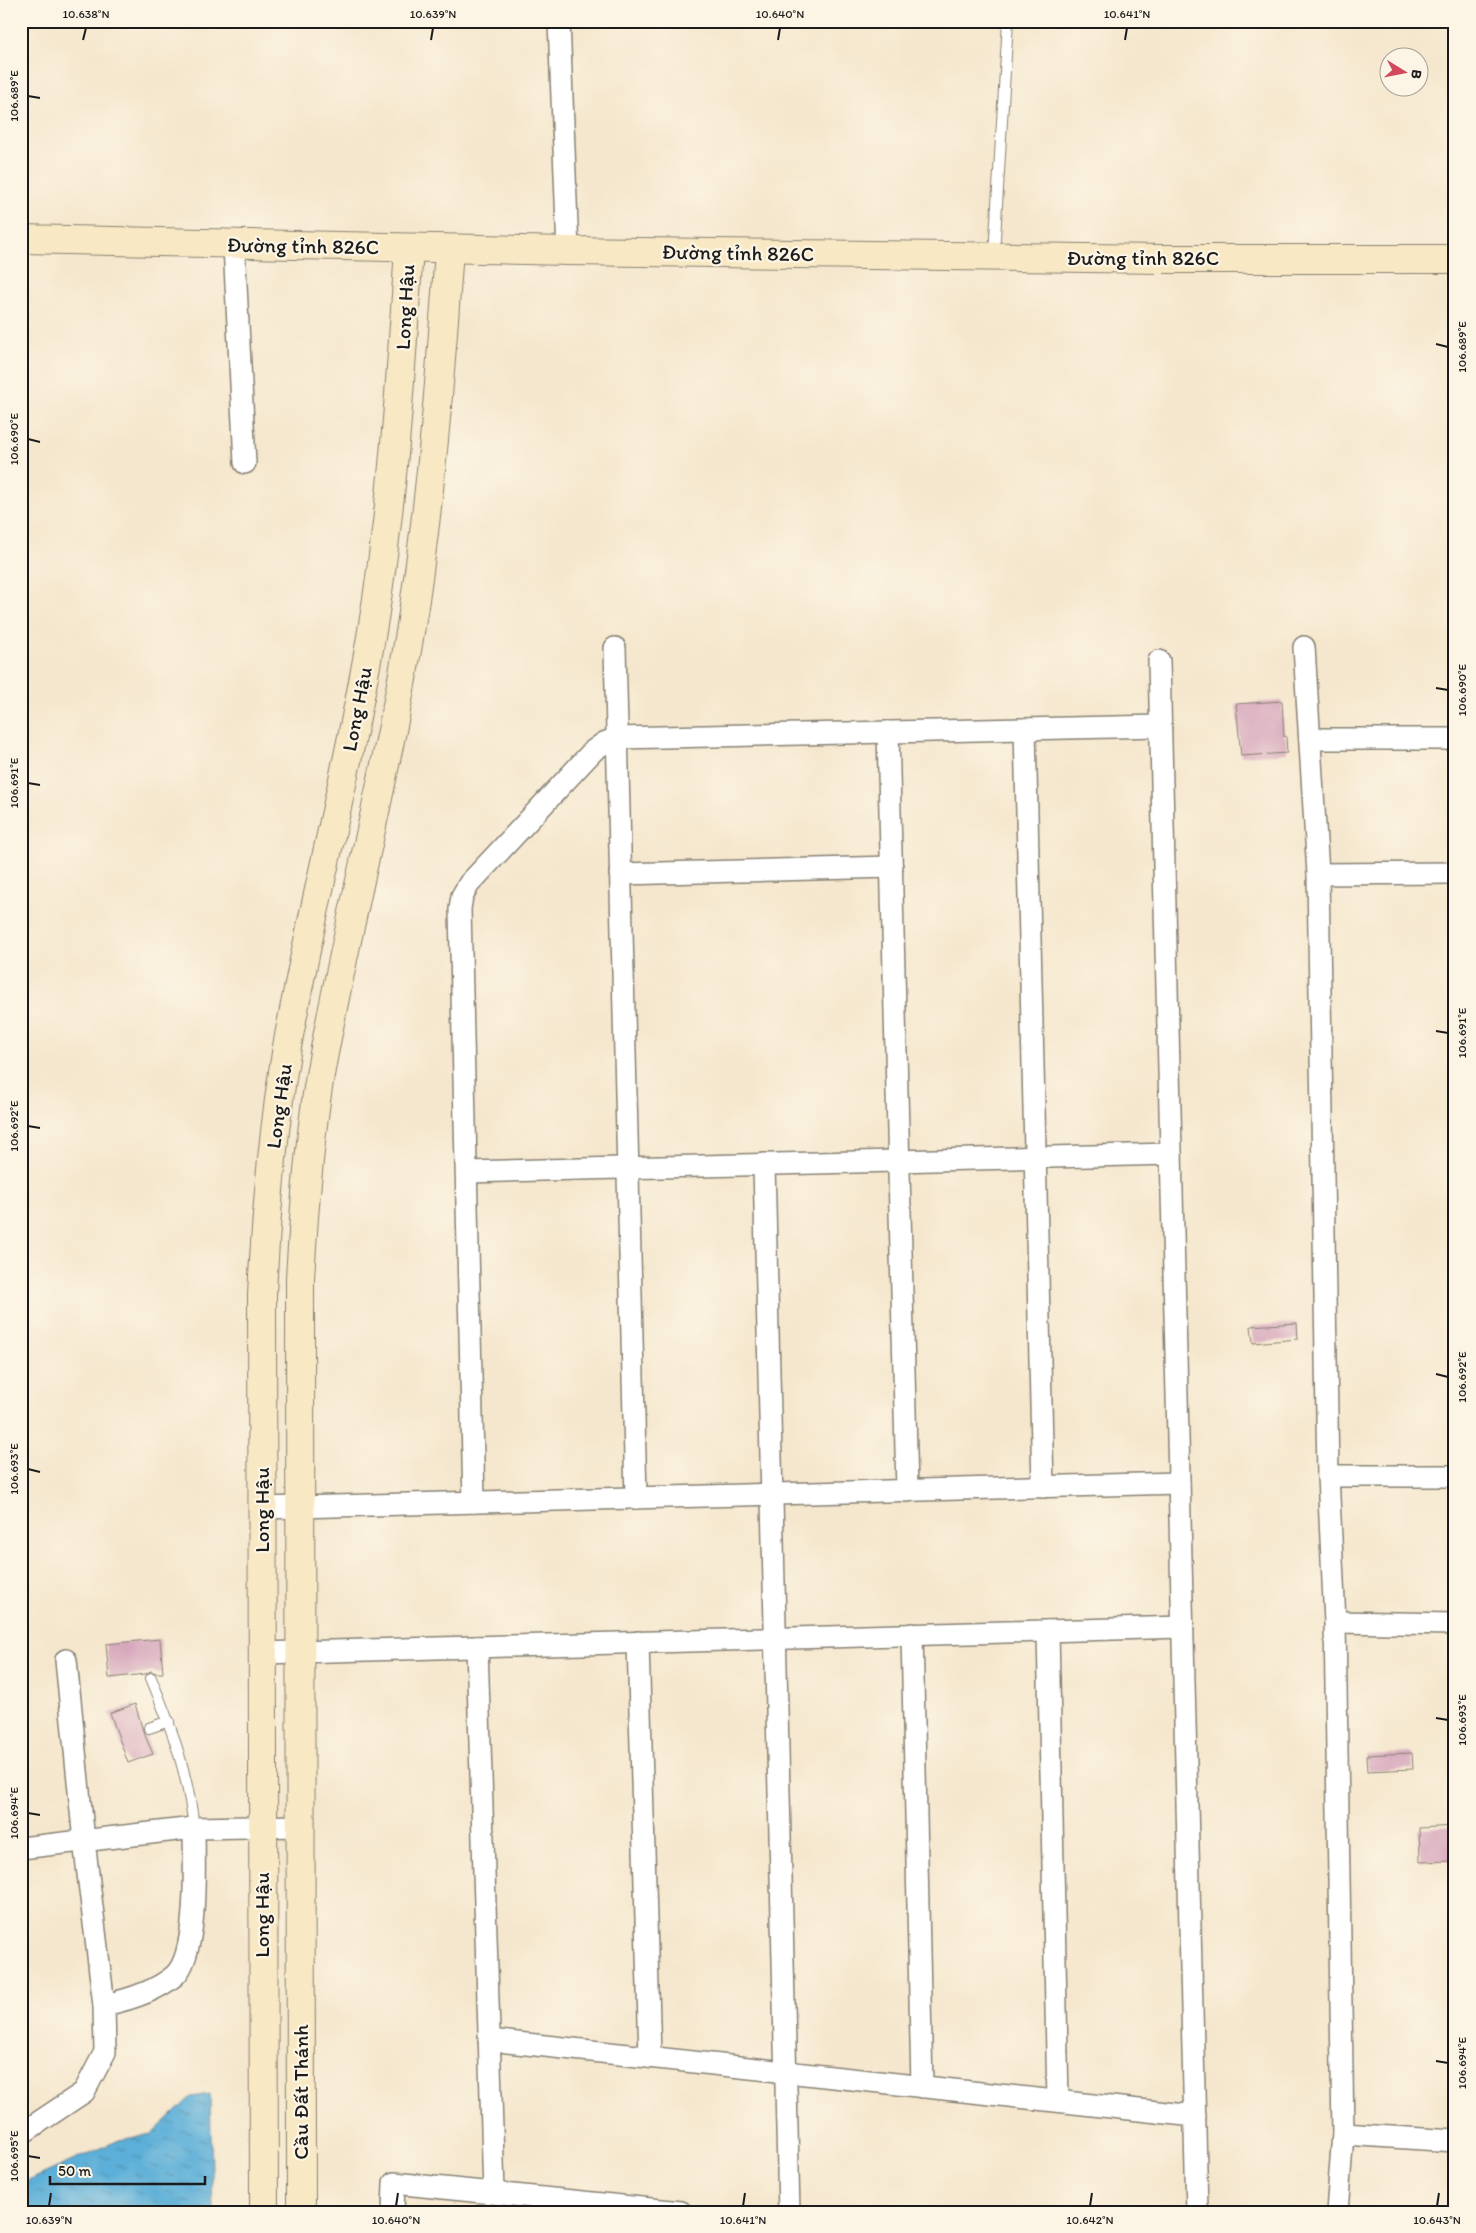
<svg xmlns="http://www.w3.org/2000/svg" width="1476" height="2233" font-family="Itim,sans-serif">
	<style>
		.water { fill: url(#water-ripples); stroke: #3c667a }
		.building { fill: #d6a6bb }
		.lines { fill: none; stroke-linecap: round; stroke-linejoin: round }
		.lane-casing { stroke: #888274; stroke-width: 12 }
		.street-casing { stroke: #888274; stroke-width: 24 }
		.secondary-casing { stroke: #888274; stroke-width: 30 }
		.lane { stroke: #fff; stroke-width: 10 }
		.street { stroke: #fff; stroke-width: 21 }
		.secondary { stroke: #f8e8c3; stroke-width: 28 }
		.ticks { fill: none; stroke: #1c1c1c; stroke-width: 2 }
		.labels { text-anchor: middle; stroke-width: 4.5; stroke-linejoin: round; paint-order: stroke }
		.street-label { font-size: 21px; fill: #1c1c1c; stroke: #fcf5e5 }
		.neatline { fill: none; stroke: #1c1c1c; stroke-width: 2 }
		.ticks-label { font-size: 12px; text-anchor: middle; fill: #1c1c1c }
	</style>
	<defs>
		<pattern id="water-ripples" width="26" height="14" patternUnits="userSpaceOnUse" patternTransform="scale(1.25)"><rect width="26" height="14" fill="#5cafd8"/><path d="M2 4q2-2 4 0t4 0M15 11q2-2 4 0t4 0" fill="none" stroke="#4b8eae"/></pattern>
	</defs>
	<rect width="100%" height="100%" fill="#fcf5e5"/>
	<filter id="ink" filterUnits="userSpaceOnUse"><feTurbulence type="fractalNoise" baseFrequency=".02" numOctaves="2"/><feDisplacementMap in="SourceGraphic" scale="10" xChannelSelector="R" yChannelSelector="G"/><feConvolveMatrix kernelMatrix="1 2 1 2 8 2 1 2 1" color-interpolation-filters="sRGB"/></filter>
	<filter id="wash" filterUnits="userSpaceOnUse"><feTurbulence type="fractalNoise" baseFrequency=".0096" numOctaves="4" result="noise"/><feDisplacementMap in="SourceGraphic" scale="20" xChannelSelector="R" yChannelSelector="G"/><feGaussianBlur stdDeviation="1.12" result="paint"/><feColorMatrix in="noise" values="0 0 0 0 0 0 0 0 0 0 0 0 0 0 0 0 0 1.4 0 .05"/><feComposite in="paint" operator="in"/></filter>
	<g filter="url(#wash)">
		<rect width="100%" height="100%" fill="#f5e7cd"/>
		<polygon class="water" points="210,2094 213,2212 21,2212 21,2184 119,2140 152,2134 191,2097"/>
		<g id="blocks">
			<g class="building">
				<polygon points="1282,701 1284,737 1286,736 1287,753 1241,756 1236,704"/>
				<polygon points="1297,1323 1298,1339 1253,1343 1251,1326"/>
				<polygon points="160,1639 163,1673 156,1673 151,1671 145,1674 109,1678 106,1644"/>
				<polygon points="135,1704 143,1731 153,1754 128,1763 110,1713"/>
				<polygon points="1412,1753 1413,1769 1367,1771 1366,1755"/>
				<polygon points="1455,1826 1455,1861 1420,1862 1419,1828"/>
			</g>
		</g>
	</g>
	<g filter="url(#ink)">
		<use href="#blocks" fill-opacity="0" stroke="#888274" stroke-width="1"/>
		<g class="lines">
			<g class="lane-casing">
				<g id="lane">
					<polyline points="994,255 1008,21"/>
					<path d="M151,1678c21,50 37,96 43,150"/>
					<polyline points="149,1728 169,1721"/>
				</g>
			</g>
			<g class="street-casing">
				<g id="street">
					<polyline points="559,21 568,251"/>
					<polyline points="234,245 245,463"/>
					<polyline points="1304,647 1318,874 1455,873"/>
					<polyline points="615,648 636,1498"/>
					<polyline points="1159,661 1197,2212"/>
					<polyline points="1025,729 1043,1487"/>
					<polyline points="888,732 907,1491"/>
					<polyline points="1310,739 1455,739"/>
					<polyline points="620,874 892,867"/>
					<polyline points="1318,874 1328,1476 1335,1622 1343,2134 1337,2212"/>
					<polyline points="764,1164 789,2212"/>
					<polyline points="467,1172 1171,1154"/>
					<polyline points="1328,1476 1455,1476"/>
					<polyline points="474,1502 460,909 462,896 469,884 593,751 604,743 617,738 1161,726"/>
					<polyline points="262,1508 1179,1483"/>
					<polyline points="1335,1622 1455,1624"/>
					<polyline points="1048,1631 1058,2101"/>
					<polyline points="912,1634 922,2087"/>
					<polyline points="638,1642 650,2057"/>
					<polyline points="477,1647 494,2193"/>
					<polyline points="262,1653 1183,1627"/>
					<polyline points="66,1660 84,1841 104,2005"/>
					<polyline points="21,1848 194,1828 300,1826"/>
					<polyline points="489,2040 1195,2116"/>
					<path d="M21,2134l63,-42 21,-40 -1,-47c24,-5 51,-13 70,-29 25,-21 20,-116 20,-148"/>
					<polyline points="1343,2134 1455,2141"/>
					<polyline points="393,2212 394,2183 681,2212"/>
				</g>
			</g>
			<g class="secondary-casing">
				<g id="secondary">
					<polyline points="21,239 568,251 1164,259 1455,259"/>
					<path d="M264,2212l-2,-917c4,-83 11,-166 25,-248 22,-124 54,-247 77,-371 27,-141 36,-285 45,-428"/>
					<path d="M301,2212l-1,-934c4,-68 9,-137 20,-203 23,-128 55,-253 79,-380 28,-147 40,-297 50,-446"/>
				</g>
			</g>
			<use href="#lane" class="lane"/>
			<use href="#street" class="street"/>
			<use href="#secondary" class="secondary"/>
		</g>
	</g>
	<path class="ticks" d="M83,40l3,-12M431,40l2,-12M778,40l2,-12M1125,40l2,-12M28,96l12,2M1436,344l12,3M28,439l12,3M1436,688l12,2M28,783l12,2M1436,1031l12,2M28,1126l12,2M1436,1374l12,3M28,1469l12,3M1436,1718l12,2M28,1813l12,2M1436,2061l12,2M28,2156l12,2M49,2206l2,-13M396,2206l2,-13M743,2206l2,-13M1090,2206l2,-13M1437,2206l2,-13"/>
	<g class="labels">
		<g class="street-label">
			<text transform="translate(303 246) rotate(1)" y="7">Đường tỉnh 826C</text>
			<text transform="translate(738 253) rotate(1)" y="7">Đường tỉnh 826C</text>
			<text x="1143" y="265">Đường tỉnh 826C</text>
			<text transform="translate(405 307) rotate(-87)" y="7">Long Hậu</text>
			<text transform="translate(357 709) rotate(-79)" y="7">Long Hậu</text>
			<text transform="translate(279 1106) rotate(-82)" y="7">Long Hậu</text>
			<text transform="translate(262 1510) rotate(-90)" y="7">Long Hậu</text>
			<text transform="translate(262 1915) rotate(-90)" y="7">Long Hậu</text>
			<text transform="translate(301 2092) rotate(-90)" y="7">Cầu Đất Thánh</text>
		</g>
	</g>
	<rect width="1476" height="2233" fill="none" stroke="#fcf5e5" stroke-width="55"/>
	<g transform="translate(1404 72) rotate(100)"><circle r="24" fill="#fcf5e5" stroke="#a29e95"/>
	<path d="M0-4L9 19L0 12L-9 19Z" fill="#d1495b"/>
	<text y="-8" font-size="14" font-weight="bold" text-anchor="middle" fill="#1c1c1c">B</text>
	</g>
	<path d="M50 2176v8h155v-8" fill="none" stroke="#1c1c1c" stroke-width="2.5"/>
	<text x="58" y="2176" font-size="15" fill="#1c1c1c" stroke="#fcf5e5" stroke-width="4" paint-order="stroke">50 m</text>
	<rect x="28" y="28" width="1420" height="2178" class="neatline"/>
	<g class="ticks-label">
		<text x="86" y="18">10.638°N</text>
		<text x="433" y="18">10.639°N</text>
		<text x="780" y="18">10.640°N</text>
		<text x="1127" y="18">10.641°N</text>
		<text transform="translate(14 96) rotate(-90)" y="4">106.689°E</text>
		<text transform="translate(1462 347) rotate(-90)" y="4">106.689°E</text>
		<text transform="translate(14 439) rotate(-90)" y="4">106.690°E</text>
		<text transform="translate(1462 690) rotate(-90)" y="4">106.690°E</text>
		<text transform="translate(14 783) rotate(-90)" y="4">106.691°E</text>
		<text transform="translate(1462 1033) rotate(-90)" y="4">106.691°E</text>
		<text transform="translate(14 1126) rotate(-90)" y="4">106.692°E</text>
		<text transform="translate(1462 1377) rotate(-90)" y="4">106.692°E</text>
		<text transform="translate(14 1469) rotate(-90)" y="4">106.693°E</text>
		<text transform="translate(1462 1720) rotate(-90)" y="4">106.693°E</text>
		<text transform="translate(14 1813) rotate(-90)" y="4">106.694°E</text>
		<text transform="translate(1462 2063) rotate(-90)" y="4">106.694°E</text>
		<text transform="translate(14 2156) rotate(-90)" y="4">106.695°E</text>
		<text x="49" y="2224">10.639°N</text>
		<text x="396" y="2224">10.640°N</text>
		<text x="743" y="2224">10.641°N</text>
		<text x="1090" y="2224">10.642°N</text>
		<text x="1437" y="2224">10.643°N</text>
	</g>
</svg>
